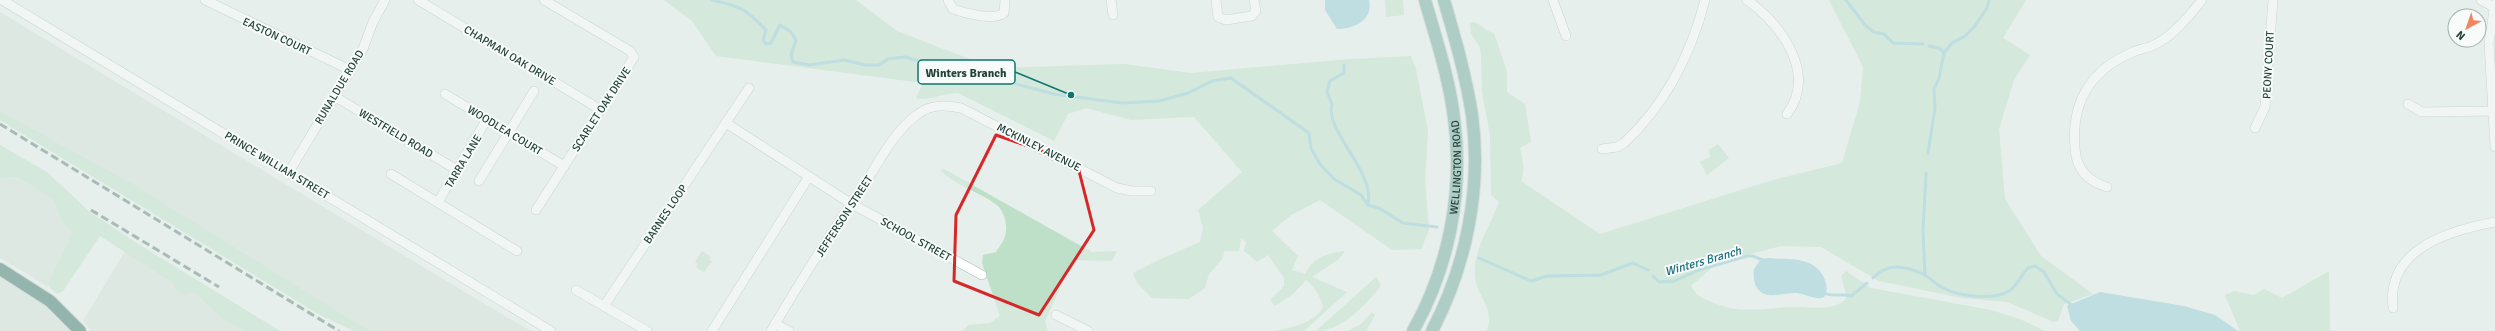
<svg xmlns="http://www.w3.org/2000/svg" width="2495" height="331" font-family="Signika,sans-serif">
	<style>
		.built { fill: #d4dfda }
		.green { fill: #bfe0c8 }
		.water { fill: #8ec9d4 }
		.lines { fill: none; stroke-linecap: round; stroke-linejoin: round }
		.stream { stroke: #8ec9d4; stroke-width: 3 }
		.minor-casing { stroke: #a8b8b2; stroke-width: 10 }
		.major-casing { stroke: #c2cac8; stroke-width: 14 }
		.highway-casing { stroke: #c2cac8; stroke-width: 14 }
		.minor { stroke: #fff; stroke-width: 9 }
		.major { stroke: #6aa596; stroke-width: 12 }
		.highway { stroke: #2f6f62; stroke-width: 12 }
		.rail { stroke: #5f7d75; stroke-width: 3; stroke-dasharray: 8 4; stroke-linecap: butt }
		.marked { fill: none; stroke: #d62828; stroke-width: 3; stroke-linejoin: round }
		.labels { text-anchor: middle; stroke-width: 4; stroke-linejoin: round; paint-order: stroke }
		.street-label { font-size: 11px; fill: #24423a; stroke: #f7fbf9 }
		.water-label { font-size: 12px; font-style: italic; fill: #1c6f80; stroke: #f7fbf9 }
		.leader { fill: none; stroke: #0f766e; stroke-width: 1.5 }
		.callout-dot { fill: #0f766e; stroke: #f7fbf9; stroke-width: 1.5 }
		.callout { fill: #f7fbf9; stroke: #0f766e; stroke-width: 1.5 }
		.callout-label { font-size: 12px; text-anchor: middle; font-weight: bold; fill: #24423a }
	</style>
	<rect width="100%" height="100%" fill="#e6efeb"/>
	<g class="built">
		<polygon points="0,12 468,294 531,331 370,331 133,184 0,111"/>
		<polygon points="17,177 53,199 63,224 73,232 48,283 50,288 0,258 0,178"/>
		<polygon points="125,251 173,283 194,292 221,318 245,331 91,331 83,321"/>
		<polygon points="0,276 37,299 71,331 0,331"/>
	</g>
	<g class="green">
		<path d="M664,0h192l41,31 96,37 131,-4 67,9 159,-14 61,-3 5,13 12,62 -3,48 4,51 -8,19 -29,1 -72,-50 -29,15 -19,16 26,25 -6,14 13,4c8,-17 23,-21 40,-23l-6,8 -27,18 35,15 -43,39h-28c17,-4 39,-8 47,-24 -2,-10 -9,-21 -17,-27l-13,14 -18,12 -5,-6 14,-14v-8l-16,-23 -11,7 -13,-11 2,-9 -5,-4 -2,13h-15l-1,7 -14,16 -4,14 -16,11 -37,-1 -15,-15 -4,-10 21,-11 46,-20 3,-15 -5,-17 44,-38 -48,-55 -63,3 -45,-12 -18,6 -14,27 -96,-48c-15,0 -28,8 -42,5l7,-15 -207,-27 -24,-35z"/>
		<polygon points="1385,0 1403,0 1404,15 1386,17"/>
		<path d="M1829,0h197l-23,38 27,17 -16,25 -15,49 6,70 36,57 52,38 -29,10 -6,17 -4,1 -47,-20 -45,-4 -83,-17 -58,-34 -40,-1 -64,17 -26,23c6,10 10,12 21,16 31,14 53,5 85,5 15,0 40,5 50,-10l-6,-21 5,-5 25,17 120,22 29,9 25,12h-559c11,-20 -9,-34 -11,-53 -3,-27 15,-51 24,-76l-8,-7 -1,-60 -8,-43 -1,-36 -1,-9 -9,-13 -1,-10 3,-2c8,1 12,10 21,11l13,39v20l18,12 6,38 -11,6c2,11 6,22 1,33l79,53 173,-54 69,-17 18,-61 3,-35z"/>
		<polygon points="0,111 133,184 370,331 354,331 320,315 0,120"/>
		<polygon points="1718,144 1729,158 1707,175 1700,162 1710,157 1709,150"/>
		<polygon points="0,145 47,172 90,212 135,242 280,331 245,331 221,318 194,292 185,295 176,290 173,283 100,236 63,291 57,294 50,288 48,283 73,232 63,224 53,199 17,177 0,178"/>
		<path d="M944,169l148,83 25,-1 -5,10 -39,-1 -28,61 3,10h-85l5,-6 22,-2 10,-7 -18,-53 1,-8 13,-3c3,-5 8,-11 9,-16 3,-9 0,-23 -7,-30 -15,-13 -41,-19 -58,-36z"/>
		<polygon points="702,251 711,257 709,260 712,261 704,272 696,267 698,264 695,262"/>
		<polygon points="2329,271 2330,331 2240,331 2225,295 2234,291 2254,295 2264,289 2282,298"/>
		<path d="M1376,277l4,6v4c-15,18 -38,44 -64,44z"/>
		<polygon points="1372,312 1375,315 1366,331 1348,331 1361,324"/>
	</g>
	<g class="water">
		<path d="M1325,0h44c4,20 -14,29 -32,29l-12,-19z"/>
		<path d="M1768,258c21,2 46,-2 56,20 3,6 4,13 0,19 -7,4 -18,-3 -27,-4 -10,-1 -28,6 -36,-1 -7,-5 -8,-15 -7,-23l7,-10z"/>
		<polygon points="2100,292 2184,306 2215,315 2238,331 2080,331 2071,321 2067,306"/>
	</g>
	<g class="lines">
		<g class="stream">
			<path d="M712,0c28,6 34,9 54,30l-3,10 3,4 5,-1 9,-18 10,6 6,9 -5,15 2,7 17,3 34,-5 21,5h14l9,-6 17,-2 17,5 15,15 11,5 49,-3 57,15 68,9 37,-2 29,-8 24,-12 19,-3 78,55 2,15 9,16 14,15 27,16 7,10 11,3 24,15 34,4"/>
			<polyline points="1846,0 1866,26 1874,32 1884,34 1893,43 1923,44"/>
			<polyline points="1929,46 1939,48 1944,53"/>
			<path d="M1344,65v8l-14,8 -3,11 5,12c-8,27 44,68 36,101"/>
			<polyline points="1928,153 1935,108 1934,89 1939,78 1944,53 1952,43 1965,36 1975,26 1987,8 1989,0"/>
			<polyline points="1479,258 1531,281 1547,276 1601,275 1633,263 1648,270"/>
			<polyline points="1653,276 1659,282 1674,281 1699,270 1747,256 1753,256 1765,261"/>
			<polyline points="1925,276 1923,231 1926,173"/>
			<path d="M1873,278c15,-16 32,-12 50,-4 7,3 12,11 20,14 16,8 50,13 66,3 9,-6 12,-16 19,-23l7,-2 9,6 13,22 16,12"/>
			<path d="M1822,292c10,6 19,1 29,4l16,-13"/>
		</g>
		<g class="minor-casing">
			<g id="minor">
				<polyline points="2,0 551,331"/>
				<polyline points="205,0 350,70"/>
				<polyline points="418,0 601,110"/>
				<path d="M948,0l5,9c11,4 41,12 51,4l1,-13"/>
				<polyline points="1111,0 1113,15"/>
				<polyline points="1216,0 1218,17 1226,20 1252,16 1256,11 1254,0"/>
				<polyline points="1553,0 1566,36"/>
				<path d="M1747,0c35,25 70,74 40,114"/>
				<polyline points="2481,0 2494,7"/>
				<polyline points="2495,4 2489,43 2495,147"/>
				<polyline points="445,94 564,166"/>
				<polyline points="334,96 457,170"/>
				<polyline points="2408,104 2422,112 2493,111"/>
				<polyline points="726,123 850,203 982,275"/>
				<polyline points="2255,128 2265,107 2273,0"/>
				<path d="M1602,149l15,-2 7,-4c41,-38 67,-89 81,-143"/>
				<polyline points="289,172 363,49 373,22 385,0"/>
				<polyline points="391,174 517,251"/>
				<polyline points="479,181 534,91"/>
				<path d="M2107,187c-20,-6 -31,-19 -32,-39 -4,-45 15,-78 58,-96 7,-3 16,-4 23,-8 18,-9 34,-29 46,-44"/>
				<polyline points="438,202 487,119"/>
				<polyline points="536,210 634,57 630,51 544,0"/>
				<polyline points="576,290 647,331"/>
				<polyline points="604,306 749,88"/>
				<path d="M2393,308c-7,-59 55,-77 102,-86"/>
				<polyline points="1056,315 1088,331"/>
				<polyline points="775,324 789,331"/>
				<polyline points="712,331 808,178"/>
				<path d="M771,331c31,-53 65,-106 100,-157 13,-21 26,-45 47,-60 13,-10 28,-9 43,-6l156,80 15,3h19"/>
			</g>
		</g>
		<g class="major-casing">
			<g id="major">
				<path id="s1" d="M1413,331c36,-64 51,-140 41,-213 -5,-41 -18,-79 -29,-118"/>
				<path d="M1432,331c34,-65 50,-142 40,-216 -6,-39 -17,-77 -28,-115"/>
			</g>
		</g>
		<g class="highway-casing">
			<polyline id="highway" points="0,269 50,301 80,331"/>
		</g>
		<use href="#minor" class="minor"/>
		<use href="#major" class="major"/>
		<use href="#highway" class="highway"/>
		<g class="rail">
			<polyline points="0,124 339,331"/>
			<polyline points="91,210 219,287"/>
		</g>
	</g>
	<path d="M0 0H2495V331H0ZM996,135l81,28 17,67 -55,85 -85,-34 2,-66z" fill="#e6efeb" fill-opacity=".55" fill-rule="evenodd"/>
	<path class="marked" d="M996,135l81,28 17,67 -55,85 -85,-34 2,-66z"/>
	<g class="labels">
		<g class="street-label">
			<text transform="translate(277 36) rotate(25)" y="4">EASTON COURT</text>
			<text transform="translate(510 55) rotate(31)" y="4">CHAPMAN OAK DRIVE</text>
			<text transform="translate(2268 65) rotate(-87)" y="4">PEONY COURT</text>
			<text transform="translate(339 87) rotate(-59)" y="4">RUNALDUE ROAD</text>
			<text transform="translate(601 109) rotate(-57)" y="4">SCARLET OAK DRIVE</text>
			<text transform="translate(505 130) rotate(31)" y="4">WOODLEA COURT</text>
			<text transform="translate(396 133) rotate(31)" y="4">WESTFIELD ROAD</text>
			<text transform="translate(1039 147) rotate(27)" y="4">MCKINLEY AVENUE</text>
			<text transform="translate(463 161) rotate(-59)" y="4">TARRA LANE</text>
			<text transform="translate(277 165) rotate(31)" y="4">PRINCE WILLIAM STREET</text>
			<text dy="4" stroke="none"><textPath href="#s1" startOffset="171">WELLINGTON ROAD</textPath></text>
			<text transform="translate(665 214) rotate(-56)" y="4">BARNES LOOP</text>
			<text transform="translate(844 216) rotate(-57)" y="4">JEFFERSON STREET</text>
			<text transform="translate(916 239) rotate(29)" y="4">SCHOOL STREET</text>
		</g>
		<g class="water-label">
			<text transform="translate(1703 261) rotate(-16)" y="4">Winters Branch</text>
		</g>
	</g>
	<path class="leader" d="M1071 95L1015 72"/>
	<circle class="callout-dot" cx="1071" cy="95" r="4"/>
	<rect class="callout" x="918" y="60" width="97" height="24" rx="4"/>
	<g class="callout-label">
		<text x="966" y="77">Winters Branch</text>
	</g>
	<g transform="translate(2467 28) rotate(220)"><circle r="19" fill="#f7fbf9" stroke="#a3b1ad"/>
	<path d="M0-3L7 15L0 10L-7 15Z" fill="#f4845f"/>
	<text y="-6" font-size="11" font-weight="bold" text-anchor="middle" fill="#24423a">N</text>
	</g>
</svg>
